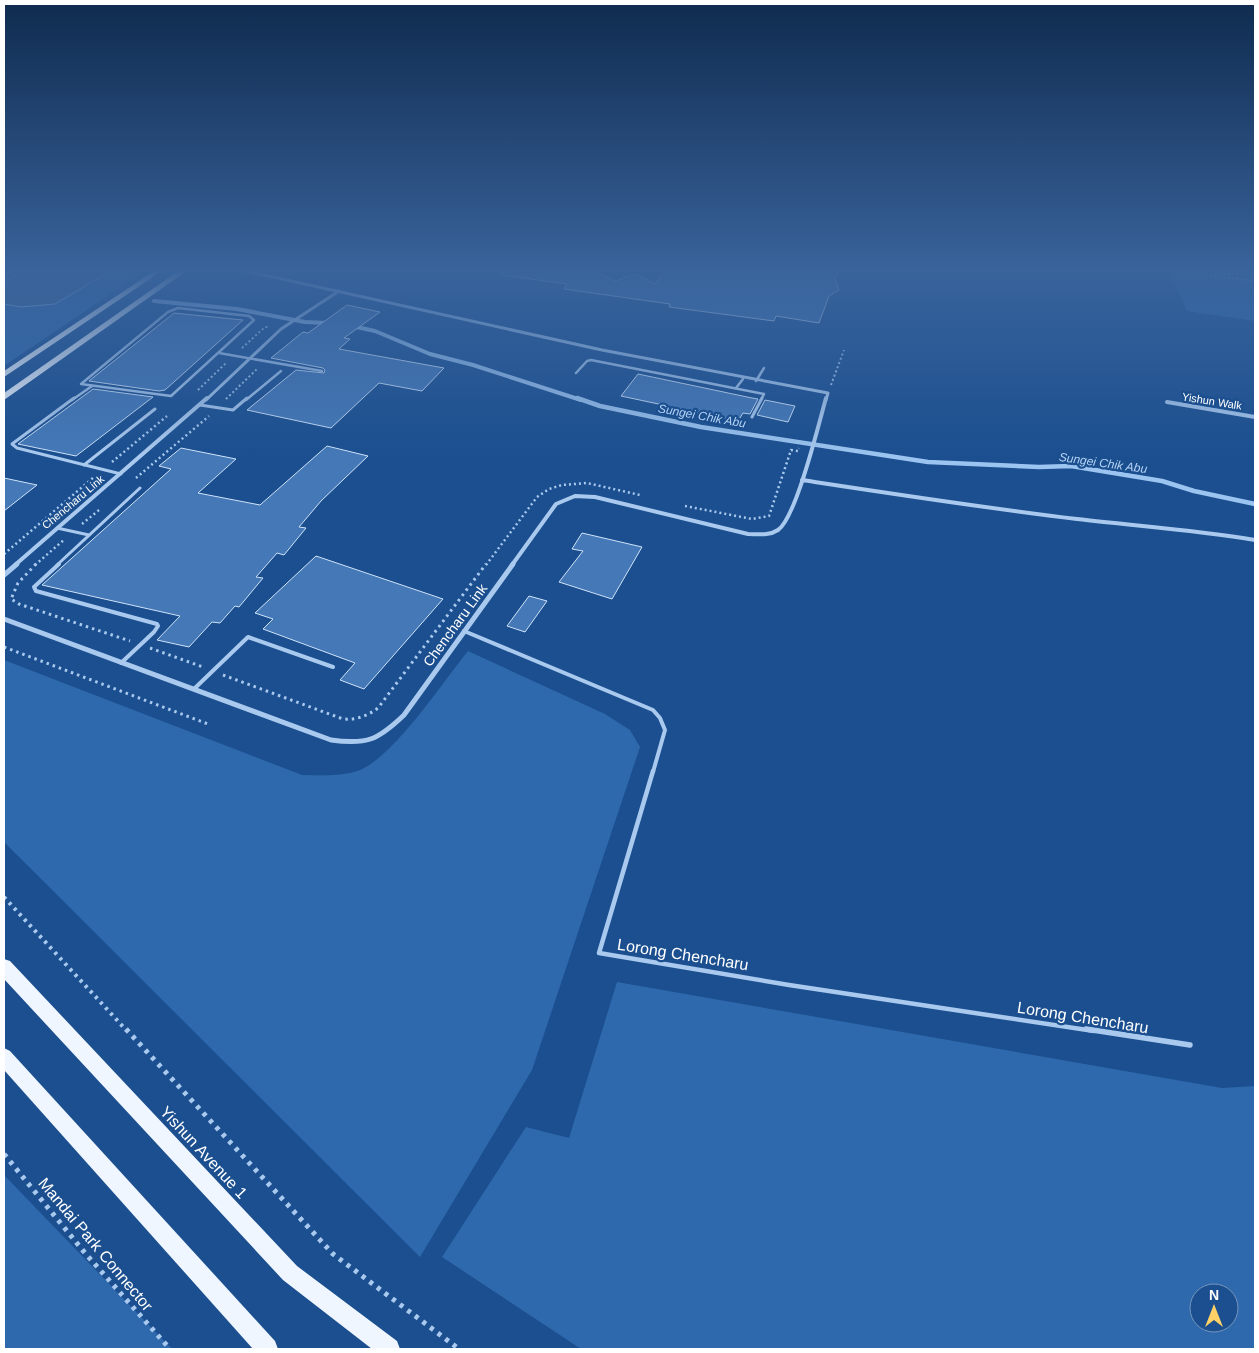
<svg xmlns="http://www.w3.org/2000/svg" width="1259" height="1353" font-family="Arial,sans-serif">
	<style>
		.green { fill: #2e69ad; fill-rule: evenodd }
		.water { fill: #3c6290; stroke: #9cc4f0 }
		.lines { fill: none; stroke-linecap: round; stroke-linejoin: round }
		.stream-far1 { stroke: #9cc4f0; stroke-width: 4 }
		.stream { stroke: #9cc4f0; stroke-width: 4.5 }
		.building { fill: #4478b7; stroke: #cfe3fa }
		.path-far4 { stroke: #a9c9ee; stroke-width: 2; stroke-dasharray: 2 2.5; stroke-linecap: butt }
		.path-far3 { stroke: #a9c9ee; stroke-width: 2.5; stroke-dasharray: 2 3; stroke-linecap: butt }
		.path-far2 { stroke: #a9c9ee; stroke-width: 3; stroke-dasharray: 2.5 4; stroke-linecap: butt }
		.path-far1 { stroke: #a9c9ee; stroke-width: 4; stroke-dasharray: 3 4.5; stroke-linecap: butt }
		.path { stroke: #a9c9ee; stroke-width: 5; stroke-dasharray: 4 5.5; stroke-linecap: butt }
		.lane-far4 { stroke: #a9c9ee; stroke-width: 2.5 }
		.lane-far3 { stroke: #a9c9ee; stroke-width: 3 }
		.lane-far2 { stroke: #a9c9ee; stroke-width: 4 }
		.lane-far1 { stroke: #a9c9ee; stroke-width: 4.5 }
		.lane { stroke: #a9c9ee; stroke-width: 5.5 }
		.street-far2 { stroke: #a9c9ee; stroke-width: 3 }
		.street-far1 { stroke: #a9c9ee; stroke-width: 4 }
		.street { stroke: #a9c9ee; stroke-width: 5 }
		.primary { fill: #f0f6ff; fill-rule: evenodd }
		.labels { text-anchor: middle; stroke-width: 4.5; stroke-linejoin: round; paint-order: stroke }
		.far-street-label { font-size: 11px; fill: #fff; stroke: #1b4f8f }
		.far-water-label { font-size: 12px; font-style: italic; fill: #b5d3f5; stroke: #1b4f8f }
		.street-label { font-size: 14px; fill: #fff; stroke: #1b4f8f }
		.near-street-label { font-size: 16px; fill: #fff; stroke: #1b4f8f }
	</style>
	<rect width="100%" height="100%" fill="#1b4f8f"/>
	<g class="green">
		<polygon points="4,267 150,267 4,366"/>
		<polygon points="1168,267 1255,267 1255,321 1187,311"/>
		<path d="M468,651l137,63 25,16 10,17 -108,323 -112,187 -416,-415v-182l298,115c19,0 40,2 58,-5 35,-15 82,-87 108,-119z"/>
		<path d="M617,982l605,106 33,-2v263h-674l-139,-92 84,-130 43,11zM1199,1293h30v30h-30z"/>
		<polygon points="4,1175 169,1346 173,1349 4,1349"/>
	</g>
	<polygon class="water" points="25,267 117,267 55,304 21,307 4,304 4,285"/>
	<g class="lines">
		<g class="stream-far1">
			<polyline points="154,301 237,309 305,322 328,323"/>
			<polyline points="352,326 375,331 430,354 473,365 581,400"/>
		</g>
		<polyline class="stream" points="577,398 600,406 701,427 928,462 1039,467 1071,466 1162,481 1194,491 1255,504"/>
	</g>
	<g class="building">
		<polygon points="503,267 586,267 615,281 635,274 655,284 667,267 821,267 839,269 835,279 839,290 829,296 819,323 776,316 774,321 669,307 670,304 564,289 567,284 502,275"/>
		<polygon points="347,305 380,312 344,338 350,339 339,349 444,368 422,391 379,383 331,428 247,410 296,370 324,373 325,370 323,368 271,358 303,332 308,333"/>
		<polygon points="174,313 243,320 165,390 159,391 89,381"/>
		<polygon points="638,374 752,398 758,399 750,414 743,413 738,421 621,396"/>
		<polygon points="93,389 153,397 76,456 18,444"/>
		<polygon points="765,400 795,406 788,422 757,415"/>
		<polygon points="327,446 368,456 321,501 299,527 306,528 284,555 277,553 256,577 263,578 239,607 235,606 220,623 212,622 189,647 157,640 180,616 42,585 171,469 159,466 181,448 236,459 198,493 260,505"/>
		<polygon points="4,478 37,485 4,511"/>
		<polygon points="582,533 642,547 612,599 559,582 583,551 572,549"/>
		<polygon points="316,556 443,599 364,689 340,680 355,663 263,629 273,619 255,613"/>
		<polygon points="529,596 547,601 525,632 507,626"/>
	</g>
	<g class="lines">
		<g class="path-far4">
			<polyline points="1184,267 1212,276 1255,281"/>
			<polyline points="1193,267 1221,274 1255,274"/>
			<polyline points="242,348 265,327 269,327"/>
			<polyline points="831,385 844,350"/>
			<polyline points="198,390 226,363"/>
			<polyline points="226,399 257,369"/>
		</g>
		<g class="path-far3">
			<polyline points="112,462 167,416"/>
			<polyline points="136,478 209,416"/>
			<polyline points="685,506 752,519 769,516 791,450 798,451 799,448"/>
			<polyline points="82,524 99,510"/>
			<polyline points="4,554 94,477"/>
			<polyline points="35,565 65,539"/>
			<polyline points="486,565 537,497 549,489 562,485 587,483 640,495"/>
		</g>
		<g class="path-far2">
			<polyline points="36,564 18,583 11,599 19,604 130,641"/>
			<polyline points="4,647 208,724"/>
			<polyline points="150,648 203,667"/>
			<path d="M223,675l120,44c14,1 24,-3 35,-11l108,-144"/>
		</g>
		<polyline class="path-far1" points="4,897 127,1031"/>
		<g class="path">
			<polyline points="126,1029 333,1254 459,1349"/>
			<polyline points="4,1154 85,1253 170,1349"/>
		</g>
		<g class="lane-far4">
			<polygon points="178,308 249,316 254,320 171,396 81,384 168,312"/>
			<polyline points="219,353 322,371"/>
			<polyline points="576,373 587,361 591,360 764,394 761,400"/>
			<polyline points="756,381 764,368"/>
			<polyline points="736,388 743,379"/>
			<polyline points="72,400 92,386"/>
			<polyline points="246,400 281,371"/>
		</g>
		<g class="lane-far3">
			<polyline points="74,398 12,444 17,448 121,474"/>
			<polyline points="200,405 233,410 247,398"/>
			<polyline points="752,417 762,398"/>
			<polyline points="84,465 155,409"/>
			<polyline points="57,528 89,535"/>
			<polyline points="57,565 140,488"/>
		</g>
		<g class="lane-far2">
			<polyline points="59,564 34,587 36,591 157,624 158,626 154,632 121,663"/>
			<polyline points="464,631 653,710 660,718 665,730 653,772"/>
			<polyline points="195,688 248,637 333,667"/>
		</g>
		<polyline class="lane-far1" points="653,771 599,953 789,985 1094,1031"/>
		<polyline class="lane" points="1086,1029 1190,1045"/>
		<g class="street-far2">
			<polyline points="228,267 602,350 828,393 826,400"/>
			<polyline points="206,400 281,329 339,291"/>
		</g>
		<g class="street-far1">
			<polyline points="1167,402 1255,417"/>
			<path d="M802,480c92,14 183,28 275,39 60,7 119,11 178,21"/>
			<polyline points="15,565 207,398"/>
			<path d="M512,565l44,-61 19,-8 20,1 153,37c10,0 21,2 30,-4 18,-12 41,-107 48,-132"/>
		</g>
		<g class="street">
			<polyline points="4,575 17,564"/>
			<path d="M4,619l327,121c36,5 47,0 73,-25l109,-151"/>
		</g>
		<g class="primary">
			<polygon points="160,267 168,267 4,377 4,371"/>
			<polygon points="184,267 192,267 4,400 4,393"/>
			<polygon points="4,959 10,961 297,1266 397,1341 400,1349 372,1349 283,1280 4,979"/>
			<polygon points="4,1048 10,1051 275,1341 278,1349 253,1349 4,1070"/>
		</g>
	</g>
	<linearGradient id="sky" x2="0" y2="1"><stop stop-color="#0f2b4f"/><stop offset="0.59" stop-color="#39639b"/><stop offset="1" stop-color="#39639b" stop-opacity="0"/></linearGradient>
	<rect width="1259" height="456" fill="url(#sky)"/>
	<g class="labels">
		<g class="far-street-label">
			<text transform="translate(1212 401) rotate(9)" y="4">Yishun Walk</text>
			<text transform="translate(73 502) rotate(-40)" y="4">Chencharu Link</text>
		</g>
		<g class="far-water-label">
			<text transform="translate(702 416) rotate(10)" y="4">Sungei Chik Abu</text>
			<text transform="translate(1103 463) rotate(8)" y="4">Sungei Chik Abu</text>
		</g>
		<g class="street-label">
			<text transform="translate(455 625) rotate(-54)" y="5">Chencharu Link</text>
		</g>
		<g class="near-street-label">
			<text transform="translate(683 954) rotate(9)" y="6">Lorong Chencharu</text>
			<text transform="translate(1083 1017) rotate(9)" y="6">Lorong Chencharu</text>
			<text transform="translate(204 1152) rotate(47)" y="6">Yishun Avenue 1</text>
			<text transform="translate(96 1244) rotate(50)" y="6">Mandai Park Connector</text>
		</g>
	</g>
	<rect width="1259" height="1353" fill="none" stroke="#ffffff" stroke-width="10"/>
	<g transform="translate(1214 1308)"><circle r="24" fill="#1b4f8f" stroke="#7695bc"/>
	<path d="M0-4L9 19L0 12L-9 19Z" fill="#ffd166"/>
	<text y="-8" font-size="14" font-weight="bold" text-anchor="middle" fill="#ffffff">N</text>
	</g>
</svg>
